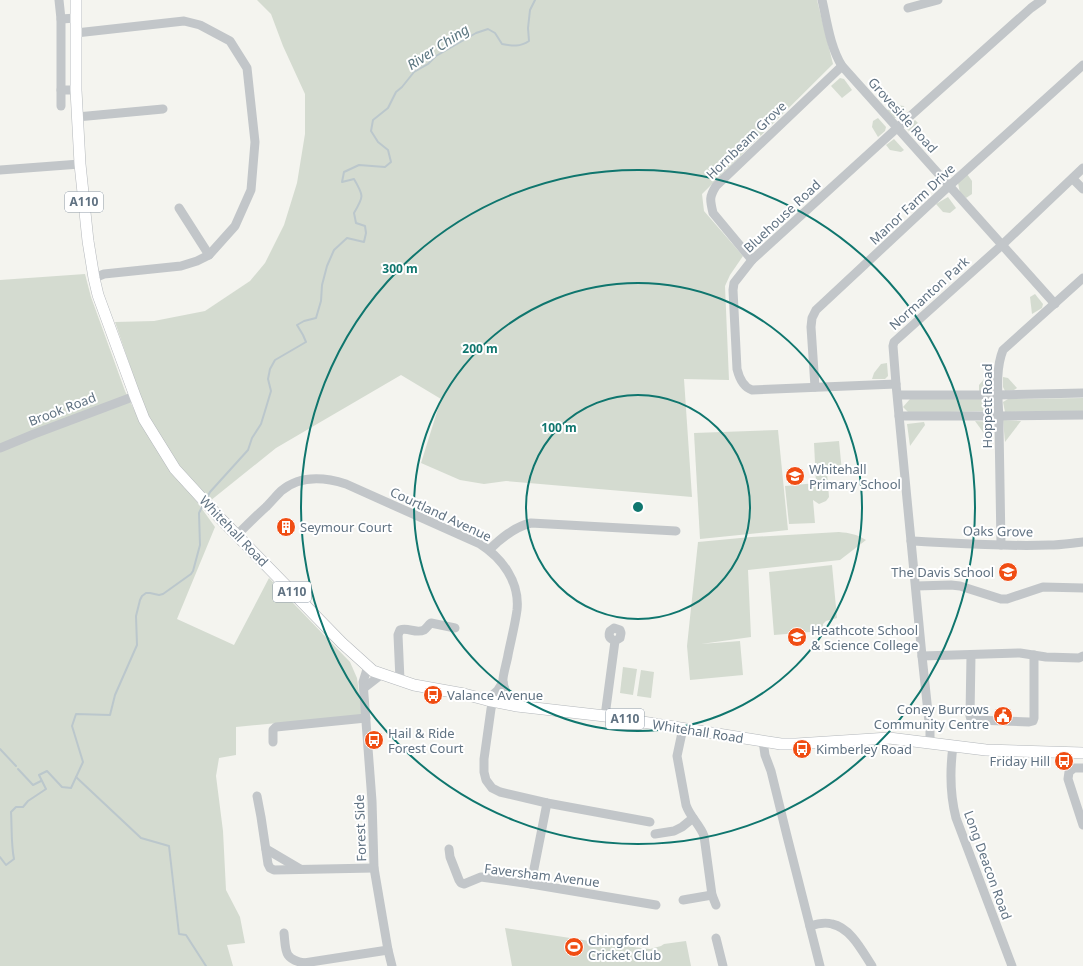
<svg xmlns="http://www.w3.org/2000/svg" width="1083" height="966" font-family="'Noto Sans',sans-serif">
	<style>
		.green { fill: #d4dbd0 }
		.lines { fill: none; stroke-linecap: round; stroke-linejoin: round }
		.stream { stroke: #bbc7cc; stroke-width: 2 }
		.major-casing { stroke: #b3b7bb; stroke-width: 12 }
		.minor { stroke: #c2c6c9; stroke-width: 9 }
		.major { stroke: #fff; stroke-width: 11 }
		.ring { fill: none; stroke: #0f766e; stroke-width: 2 }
		.labels { text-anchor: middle; stroke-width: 4; stroke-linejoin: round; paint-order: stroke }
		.shield { fill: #fff; stroke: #909ca8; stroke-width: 1 }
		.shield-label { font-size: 12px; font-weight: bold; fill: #607282 }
		.street-label { font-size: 13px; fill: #607282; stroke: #fff }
		.poi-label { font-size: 13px; fill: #607282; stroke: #fff; text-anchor: start }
		.water-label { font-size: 14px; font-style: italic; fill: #5b7680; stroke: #fff }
		.centre { fill: #0f766e; stroke: #fff; stroke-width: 2 }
		.ring-label { font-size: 12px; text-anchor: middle; font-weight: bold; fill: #0f766e; stroke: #fff; stroke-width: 4; stroke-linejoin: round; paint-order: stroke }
	</style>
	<rect width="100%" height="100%" fill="#f4f4ef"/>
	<g class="green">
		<polygon points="257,0 817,0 833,64 702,194 704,211 743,256 730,275 725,286 729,380 684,379 692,497 506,481 484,484 460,480 421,463 441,399 401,375 276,448 210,501 181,472 149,421 115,322 154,321 205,311 250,281 265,263 284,225 297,183 305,134 305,94 283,46 271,14"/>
		<polygon points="840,78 844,79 852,90 842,98 831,86"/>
		<polygon points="896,105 904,106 905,110 898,118 894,118 887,110"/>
		<polygon points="878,118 886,127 885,131 878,137 872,127 873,121"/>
		<polygon points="915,120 920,125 920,136 916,138 907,129"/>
		<polygon points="894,139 904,150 901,152 890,150 886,145"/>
		<polygon points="967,174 972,181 972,194 966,198 960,193 958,183"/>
		<polygon points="948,197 956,208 950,213 943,212 936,204"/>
		<polygon points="85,274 91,297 125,391 141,424 215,527 177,619 234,645 269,578 350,662 357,678 362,715 236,727 236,755 219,758 216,776 223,831 226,890 240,917 245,943 227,945 233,966 0,966 0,280"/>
		<polygon points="1035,294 1043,304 1042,308 1032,314 1030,297"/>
		<polygon points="887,363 888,376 885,379 872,379 874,373 881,364"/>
		<polygon points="1003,377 1008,378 1017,388 1014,390 1005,391 1003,387"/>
		<polygon points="985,378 992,378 992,387 990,391 979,392 979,385"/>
		<polygon points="1083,398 1083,411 1005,412 1003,402 1008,399"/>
		<polygon points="910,399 990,399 990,411 909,413 903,407"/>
		<polygon points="1003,420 1021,421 1005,442"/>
		<polygon points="975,421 992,422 991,443"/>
		<polygon points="924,422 925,425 910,446 907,424"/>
		<polygon points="778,430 788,530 700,539 694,433"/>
		<polygon points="839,441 842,472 827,473 829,497 826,501 819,504 813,500 815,523 789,524 785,486 816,483 814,443"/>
		<path d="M839,532c11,1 17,2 27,8l-26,20 -92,10 3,67 -50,7 39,-3 3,34 -53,5 -3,-34 11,-104 53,-5z"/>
		<polygon points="832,565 837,618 826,621 823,624 823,631 774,635 769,572"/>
		<polygon points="623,667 637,669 633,695 620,693"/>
		<polygon points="641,670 654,672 651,698 637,696"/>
		<polygon points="505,928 616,945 650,949 661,946 664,944 686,941 691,966 512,966"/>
	</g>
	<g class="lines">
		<g class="stream">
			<path d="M207,498l3,-6 38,-42 4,-12 9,-14 4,-13 6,-20 -3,-12 2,-10 5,-9 31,-18 -3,-7 -6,-10 7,-4 12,-3 5,-17 1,-16 5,-19 7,-16 13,-12 17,4 2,-9 -1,-7 -9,-3 -2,-10c10,-17 10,-17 0,-34l-12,3 2,-10 15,-7 26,2 6,-5 -3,-12 -10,-8 -7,-11 2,-11 15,-12 8,-16 6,-5 12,-15 14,-8 8,-8 40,-23 12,-4 7,4 7,11c11,2 18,3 27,-3l-1,-13 2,-18 5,-10"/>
			<polyline points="0,749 16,766"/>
			<polyline points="18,769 33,785 41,781"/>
			<polyline points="76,777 141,838 169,846 179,934 186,935 206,966"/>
			<path d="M0,857l6,8 8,-6c-3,-15 -2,-31 -3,-47l5,-5h7l5,-6 18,-12 -7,-14 8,-4 15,16 9,1 12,-26 -11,-36 4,-12 34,1 5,-20 22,-50 -1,-29 4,-16 2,-4 4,-3h4l9,2 4,-1 28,-20 2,-3 7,-26 -1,-32 4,-8"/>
		</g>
		<g class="major-casing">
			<polyline id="major" points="76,0 76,90 80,164 88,241 94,278 98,295 135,396 144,419 175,469 218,516 342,643 373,671 414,685 464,694 487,700 517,706 605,716 781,744 796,744 889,738 986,750 1083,753"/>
		</g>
		<g class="minor">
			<polyline points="59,0 61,19 76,18"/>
			<path d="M822,0c5,21 8,47 20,66l213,238"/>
			<polyline points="908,8 938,0"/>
			<polyline points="61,19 61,90 76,90"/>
			<polyline points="76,33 184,21 200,25 230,41 247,68 255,142 251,190 235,226 209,255 197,261 181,266 104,274 94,278"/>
			<polyline points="61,90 61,106"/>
			<polyline points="77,117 163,109"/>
			<polyline points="0,170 80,164"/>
			<polyline points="1073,179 1083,189"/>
			<polyline points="179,208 209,255"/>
			<path d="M752,260l-39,-47c-3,-13 -4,-16 3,-27l126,-120"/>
			<path d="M896,384l-144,6c-9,-3 -13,-13 -15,-21l-4,-79 1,-7 18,-23 145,-132 134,-120 11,-8"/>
			<polyline points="815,387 811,327 812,318 816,310 949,186 1083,65"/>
			<polyline points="898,395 997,395 1083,393"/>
			<polyline points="899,416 999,416 1083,415"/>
			<polyline points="0,448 34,434 135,396"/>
			<path d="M237,535c9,-9 19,-19 29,-28 5,-5 10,-11 15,-16 19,-16 43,-14 65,-7l134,60c22,14 40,38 37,66 -2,15 -6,30 -9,45 -1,7 -6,22 -5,27 1,10 7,17 14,24"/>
			<path d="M911,541c46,2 92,6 138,4 12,0 23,-2 34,-3"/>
			<path d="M1001,545c-1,-40 -1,-79 -2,-119 0,-24 -5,-54 4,-76l80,-72"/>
			<path d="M489,550c12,-12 25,-23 42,-27l145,8"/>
			<polyline points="916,586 951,585 960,586 1001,599 1007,599 1043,587 1083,588"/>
			<polyline points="971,655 970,716 971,719 974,720 1029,722 1033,721 1034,718 1034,655"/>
			<polyline points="922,656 1020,653 1046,657 1079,658 1083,656"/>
			<polyline points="368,666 363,682 372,801 374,868 388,950 392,966"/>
			<path d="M400,680l-2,-45 2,-5c8,-3 16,4 24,0 3,-2 4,-5 7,-7l24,5"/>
			<polyline points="364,688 382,674"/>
			<polyline points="487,700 498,690 503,682"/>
			<polyline points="493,701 491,709 484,759 484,772 486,780 492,788 500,792 547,803 650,822"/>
			<path d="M605,716l10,-75c-5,-2 -7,-5 -5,-10l4,-3 6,2 1,3 -1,5 -5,3"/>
			<path d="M683,728l-6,28 9,49c4,12 14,20 18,31l8,59 4,10"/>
			<polyline points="763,741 765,755 771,771 787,836 820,966"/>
			<polyline points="273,742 273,730 276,727 366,718"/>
			<polyline points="930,743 930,731 922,656 896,384 893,346 894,342 1002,245 1083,168"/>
			<path d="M953,746c-3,23 -3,49 3,72l56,148"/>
			<polyline points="1083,768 1074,768 1069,772 1068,779 1083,825"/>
			<polyline points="257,796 261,817 268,864 270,868 274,870 374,868"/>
			<polyline points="655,834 674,831 682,827 693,818"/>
			<polyline points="266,849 300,869"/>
			<polyline points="449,849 450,857 459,880 461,883 464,884 481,877 531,884 656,905"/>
			<polyline points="531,884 547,803"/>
			<polyline points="683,900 712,895"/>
			<path d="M810,926c6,-2 15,-4 22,-2 19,4 30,27 40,42"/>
			<path d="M284,933c2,17 -1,26 20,30"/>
			<polyline points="716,938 723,966"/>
			<polyline points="302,966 304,963 388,950"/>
		</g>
		<use href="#major" class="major"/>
	</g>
	<g class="ring">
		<circle cx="638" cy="507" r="112"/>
		<circle cx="638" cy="507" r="224"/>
		<circle cx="638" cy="507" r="337"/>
	</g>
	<defs>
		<g id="school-disc" transform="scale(1)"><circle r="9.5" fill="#f04d13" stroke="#fff"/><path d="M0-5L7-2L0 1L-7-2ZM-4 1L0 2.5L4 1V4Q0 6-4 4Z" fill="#fff"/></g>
		<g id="building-disc" transform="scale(1)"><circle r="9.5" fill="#f04d13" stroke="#fff"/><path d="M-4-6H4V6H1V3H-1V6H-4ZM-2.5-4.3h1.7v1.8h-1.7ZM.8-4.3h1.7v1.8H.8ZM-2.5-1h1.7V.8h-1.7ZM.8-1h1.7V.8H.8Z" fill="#fff"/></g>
		<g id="bus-disc" transform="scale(1)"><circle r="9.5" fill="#f04d13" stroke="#fff"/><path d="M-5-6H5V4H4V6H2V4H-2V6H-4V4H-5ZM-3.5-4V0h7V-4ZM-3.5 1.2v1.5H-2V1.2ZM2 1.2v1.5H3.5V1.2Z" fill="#fff"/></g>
		<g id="civic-disc" transform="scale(1)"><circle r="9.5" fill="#f04d13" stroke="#fff"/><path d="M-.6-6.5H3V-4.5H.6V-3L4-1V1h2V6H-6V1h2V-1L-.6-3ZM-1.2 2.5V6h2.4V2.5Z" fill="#fff"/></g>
		<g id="stadium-disc" transform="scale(1)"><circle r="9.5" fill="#f04d13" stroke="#fff"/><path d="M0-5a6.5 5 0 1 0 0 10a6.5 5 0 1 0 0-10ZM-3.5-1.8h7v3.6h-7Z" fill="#fff"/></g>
	</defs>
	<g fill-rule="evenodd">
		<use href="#school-disc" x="795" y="476"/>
		<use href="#building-disc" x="286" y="527"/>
		<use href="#school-disc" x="1008" y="572"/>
		<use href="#school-disc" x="797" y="637"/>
		<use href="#bus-disc" x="433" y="695"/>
		<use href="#civic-disc" x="1003" y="716"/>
		<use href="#bus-disc" x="374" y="740"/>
		<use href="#bus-disc" x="802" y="749"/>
		<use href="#bus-disc" x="1064" y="761"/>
		<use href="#stadium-disc" x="574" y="947"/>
	</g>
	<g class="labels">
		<g class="shield">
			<rect x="65" y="192" width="38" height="20" rx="3"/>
			<rect x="273" y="582" width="38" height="20" rx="3"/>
			<rect x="606" y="709" width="38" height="20" rx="3"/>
		</g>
		<g class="shield-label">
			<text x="84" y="206">A110</text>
			<text x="292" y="596">A110</text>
			<text x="625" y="723">A110</text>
		</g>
		<g class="street-label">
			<text transform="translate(903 115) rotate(48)" y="5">Groveside Road</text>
			<text transform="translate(746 140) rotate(-44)" y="5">Hornbeam Grove</text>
			<text transform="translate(912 204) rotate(-43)" y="5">Manor Farm Drive</text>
			<text transform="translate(782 216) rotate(-43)" y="5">Bluehouse Road</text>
			<text transform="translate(929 293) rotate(-42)" y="5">Normanton Park</text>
			<text transform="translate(987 406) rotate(-90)" y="5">Hoppett Road</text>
			<text transform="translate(62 409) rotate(-21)" y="5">Brook Road</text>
			<text transform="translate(441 514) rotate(25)" y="5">Courtland Avenue</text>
			<text transform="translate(234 531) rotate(46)" y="5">Whitehall Road</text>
			<text transform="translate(998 531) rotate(1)" y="5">Oaks Grove</text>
			<text transform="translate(698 731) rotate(9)" y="5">Whitehall Road</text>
			<text transform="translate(360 828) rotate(-92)" y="5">Forest Side</text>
			<text transform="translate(988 865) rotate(70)" y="5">Long Deacon Road</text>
			<text transform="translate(542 875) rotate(7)" y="5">Faversham Avenue</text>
		</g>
		<g class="poi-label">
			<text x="809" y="474">Whitehall<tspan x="809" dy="15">Primary School</tspan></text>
			<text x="300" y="532">Seymour Court</text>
			<text x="994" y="577" text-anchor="end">The Davis School</text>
			<text x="811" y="635">Heathcote School<tspan x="811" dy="15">&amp; Science College</tspan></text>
			<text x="447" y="700">Valance Avenue</text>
			<text x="989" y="714" text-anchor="end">Coney Burrows<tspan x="989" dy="15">Community Centre</tspan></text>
			<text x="388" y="738">Hail &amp; Ride<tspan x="388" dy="15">Forest Court</tspan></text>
			<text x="816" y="754">Kimberley Road</text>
			<text x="1050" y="766" text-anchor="end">Friday Hill</text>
			<text x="588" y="945">Chingford<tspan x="588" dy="15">Cricket Club</tspan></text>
		</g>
		<g class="water-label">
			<text transform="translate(438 47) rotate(-33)" y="5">River Ching</text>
		</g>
	</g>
	<circle cx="638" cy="507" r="6" class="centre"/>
	<g class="ring-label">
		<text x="400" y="273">300 m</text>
		<text x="480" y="353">200 m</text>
		<text x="559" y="432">100 m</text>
	</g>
</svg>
